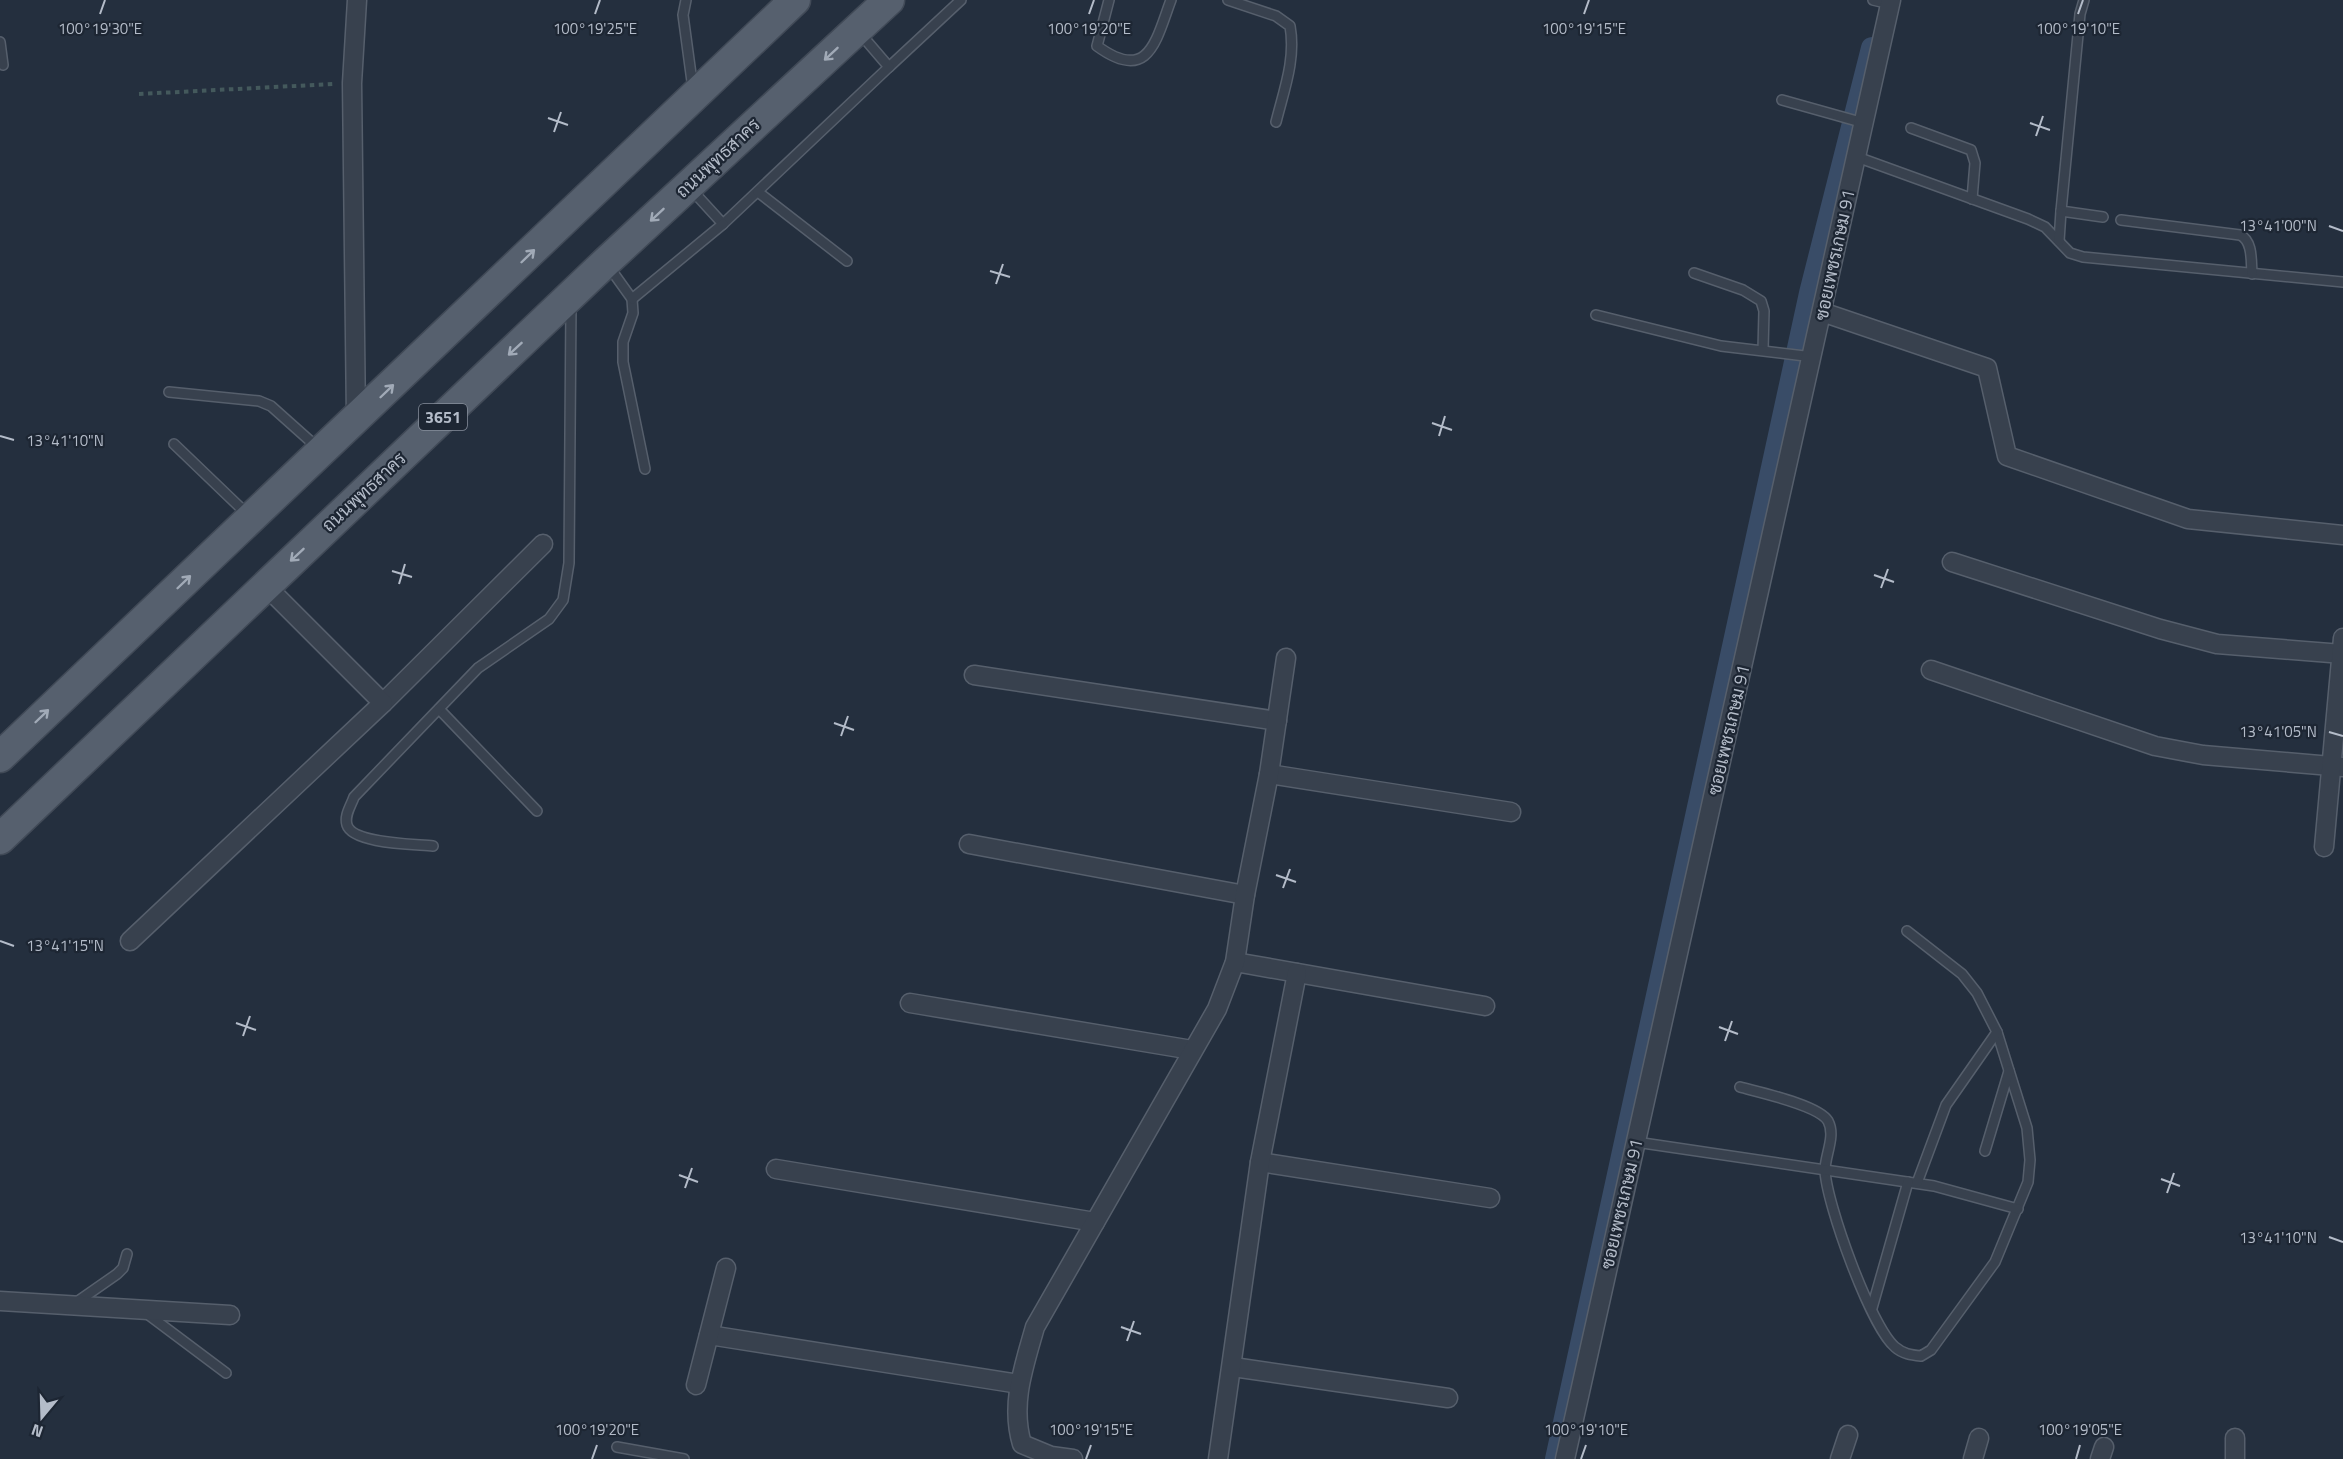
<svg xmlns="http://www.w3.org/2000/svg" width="2343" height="1459" font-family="'Titillium Web',Sarabun,sans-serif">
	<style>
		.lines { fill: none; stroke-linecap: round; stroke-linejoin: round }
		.canal { stroke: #394c67; stroke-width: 22 }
		.service-casing { stroke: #565f6c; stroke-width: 12 }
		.minor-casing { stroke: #565f6c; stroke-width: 21 }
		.primary-casing { stroke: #414a57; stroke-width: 33 }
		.path { stroke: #44595c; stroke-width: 4; stroke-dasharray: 4.5 4.5; stroke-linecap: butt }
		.service { stroke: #38414e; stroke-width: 9 }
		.minor { stroke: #38414e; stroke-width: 18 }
		.primary { stroke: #56606e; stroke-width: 30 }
		.oneway { stroke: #a1aab7 }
		.ticks { fill: none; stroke: #b4bcc9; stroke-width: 2 }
		.labels { text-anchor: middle; stroke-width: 4.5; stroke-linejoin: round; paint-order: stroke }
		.shield { fill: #1d2633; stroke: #878f9c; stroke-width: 1.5 }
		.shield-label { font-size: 16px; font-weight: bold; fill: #b4bcc9 }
		.street-label { font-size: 18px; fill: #b4bcc9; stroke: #1d2633 }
		.ticks-label { font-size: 15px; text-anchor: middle; fill: #b4bcc9; stroke: #1d2633; stroke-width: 4.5; stroke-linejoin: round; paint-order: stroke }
	</style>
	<rect width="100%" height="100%" fill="#242f3e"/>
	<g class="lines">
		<polyline class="canal" points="1556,1459 1810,293 1872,48"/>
		<g class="service-casing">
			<g id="service">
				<polyline points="686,0 683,15 693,89"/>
				<path d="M1109,0l-12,46c52,38 59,-6 74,-46"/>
				<path d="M1228,0l48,16 14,10c6,33 -6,64 -14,96"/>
				<polyline points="1873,0 1890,4"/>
				<polyline points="2084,0 2080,14 2061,211 2103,217"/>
				<polyline points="0,42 3,65"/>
				<polyline points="889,67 961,0"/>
				<polyline points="1782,100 1864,123"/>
				<polyline points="1911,128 1971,150 1975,163 1972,199"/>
				<polyline points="1857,157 2028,219 2045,227 2070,253 2083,257 2343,282"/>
				<polyline points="691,189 723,224 889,67 859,32"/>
				<polyline points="758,192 847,261"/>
				<path d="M2121,220l119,15c13,6 11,26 12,39"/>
				<polyline points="2059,241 2061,211"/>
				<polyline points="607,264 632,299 633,313 623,342 623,362 645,469"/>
				<polyline points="1694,273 1743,290 1761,301 1764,311 1763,350"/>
				<polyline points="632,299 723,224"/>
				<polyline points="1596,315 1721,346 1813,357"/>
				<polyline points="169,392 259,401 271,406 318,448"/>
				<polyline points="174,444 247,514"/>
				<polyline points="439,709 537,811"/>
				<path d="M433,846c-18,-2 -80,-2 -86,-21 -3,-10 4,-19 7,-28l124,-129 71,-49 14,-19 6,-37 2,-258"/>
				<path d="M1740,1087c18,5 79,18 88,34 8,15 -3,34 -3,49 1,33 46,157 70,177 8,7 16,8 26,9l10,-6 64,-88 33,-80 2,-22 -3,-32 -30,-96 -20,-39 -15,-19 -55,-43"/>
				<polyline points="1636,1142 1934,1186 2018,1209"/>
				<polyline points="1985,1151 2009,1071"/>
				<polyline points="1917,1183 1946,1105 1997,1032"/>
				<polyline points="74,1304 117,1274 123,1268 127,1254"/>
				<polyline points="1872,1308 1908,1182"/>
				<polyline points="146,1313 226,1373"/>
				<polyline points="617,1447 684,1459"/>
			</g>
		</g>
		<g class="minor-casing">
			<g id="minor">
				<polyline points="1822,312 1987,368 2007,456 2188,519 2343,535"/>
				<polyline points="356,420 352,83 357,0"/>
				<polyline points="1952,562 2160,629 2217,644 2343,654"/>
				<polyline points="1931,670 2155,746 2203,755 2343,767"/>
				<polyline points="974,675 1277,721"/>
				<polyline points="383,703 543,544"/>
				<polyline points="1269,774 1511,812"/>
				<polyline points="969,844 1245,895"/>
				<polyline points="2324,847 2343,638"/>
				<polyline points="130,941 383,703 265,585"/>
				<polyline points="1235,962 1485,1006"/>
				<polyline points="910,1003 1192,1050"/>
				<polyline points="1260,1162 1490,1198"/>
				<polyline points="776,1169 1095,1222"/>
				<polyline points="0,1301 230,1315"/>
				<polyline points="709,1335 1019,1384"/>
				<polyline points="1233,1367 1448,1398"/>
				<polyline points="696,1385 726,1268"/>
				<polyline points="2235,1438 2235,1459"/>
				<path d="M1073,1459l-22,-3 -29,-12c-12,-40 2,-78 13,-117l182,-318 18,-47 10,-67 24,-121 17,-116"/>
				<polyline points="1218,1459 1260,1162 1297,973"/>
				<polyline points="1565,1459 1891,0"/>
				<polyline points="1840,1459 1848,1435"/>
				<polyline points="1973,1459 1979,1438"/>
				<polyline points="2100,1459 2104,1447"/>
			</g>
		</g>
		<g class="primary-casing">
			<g id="primary">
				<polyline points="0,757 795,0"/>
				<polyline points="0,839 606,262 889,0"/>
			</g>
		</g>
		<polyline class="path" points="139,94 333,84"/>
		<use href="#service" class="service"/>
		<use href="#minor" class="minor"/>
		<use href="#primary" class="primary"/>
	</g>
	<defs><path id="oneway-shaft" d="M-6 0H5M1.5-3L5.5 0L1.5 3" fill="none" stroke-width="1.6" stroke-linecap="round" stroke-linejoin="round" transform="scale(1.5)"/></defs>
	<g class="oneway">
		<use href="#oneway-shaft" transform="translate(831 54) rotate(137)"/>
		<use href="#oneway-shaft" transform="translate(657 215) rotate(137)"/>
		<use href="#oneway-shaft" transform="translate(528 256) rotate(-44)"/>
		<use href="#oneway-shaft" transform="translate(515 349) rotate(137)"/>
		<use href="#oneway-shaft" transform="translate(387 391) rotate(-44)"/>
		<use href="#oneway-shaft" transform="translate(297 555) rotate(137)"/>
		<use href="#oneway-shaft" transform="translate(184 582) rotate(-44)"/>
		<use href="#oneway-shaft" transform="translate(42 716) rotate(-44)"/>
	</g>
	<path class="ticks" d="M100,14l5,-14M595,14l5,-14M1089,14l5,-14M1584,14l5,-14M2078,14l5,-14M548,118l20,7M2030,123l20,7M554,132l7,-20M2036,136l7,-20M2329,226l14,5M990,271l20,6M996,284l7,-20M1432,423l20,7M0,436l14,4M1439,436l6,-20M392,571l20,6M1874,575l20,7M399,584l6,-20M1881,588l7,-19M834,723l20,7M2329,732l14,4M841,736l7,-20M1276,875l20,7M1283,888l7,-19M0,941l14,5M236,1023l20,7M1719,1027l19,7M243,1036l7,-20M1725,1041l7,-20M679,1175l19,7M2161,1179l19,7M685,1188l7,-20M2167,1193l7,-20M2329,1237l14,5M1121,1327l20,7M1127,1341l7,-20M592,1459l5,-14M1086,1459l5,-14M1581,1459l5,-14M2076,1459l4,-14"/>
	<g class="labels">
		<rect class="shield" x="419" y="404" width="48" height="26" rx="4.5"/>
		<g class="shield-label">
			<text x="443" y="423">3651</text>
		</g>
		<g class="street-label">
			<text transform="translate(718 158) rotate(-43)" y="6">ถนนพุทธสาคร</text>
			<text transform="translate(1835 255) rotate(-78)" y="6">ซอยเพชรเกษม 91</text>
			<text transform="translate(364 492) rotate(-43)" y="6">ถนนพุทธสาคร</text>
			<text transform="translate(1729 730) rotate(-77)" y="6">ซอยเพชรเกษม 91</text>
			<text transform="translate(1622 1204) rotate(-77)" y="6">ซอยเพชรเกษม 91</text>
		</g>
	</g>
	<g class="ticks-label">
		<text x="100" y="34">100°19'30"E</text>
		<text x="595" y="34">100°19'25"E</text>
		<text x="1089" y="34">100°19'20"E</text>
		<text x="1584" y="34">100°19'15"E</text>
		<text x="2078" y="34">100°19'10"E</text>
		<text x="2278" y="231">13°41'00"N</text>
		<text x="65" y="446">13°41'10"N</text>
		<text x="2278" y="737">13°41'05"N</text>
		<text x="65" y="951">13°41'15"N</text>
		<text x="2278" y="1243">13°41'10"N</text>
		<text x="597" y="1435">100°19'20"E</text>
		<text x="1091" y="1435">100°19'15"E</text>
		<text x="1586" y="1435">100°19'10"E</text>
		<text x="2080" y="1435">100°19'05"E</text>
	</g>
	<g transform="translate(42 1417) rotate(199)" stroke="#1d2633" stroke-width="4.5" paint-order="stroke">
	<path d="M0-4.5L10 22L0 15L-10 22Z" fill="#b4bcc9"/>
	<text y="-9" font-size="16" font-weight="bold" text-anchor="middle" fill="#b4bcc9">N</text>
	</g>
</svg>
